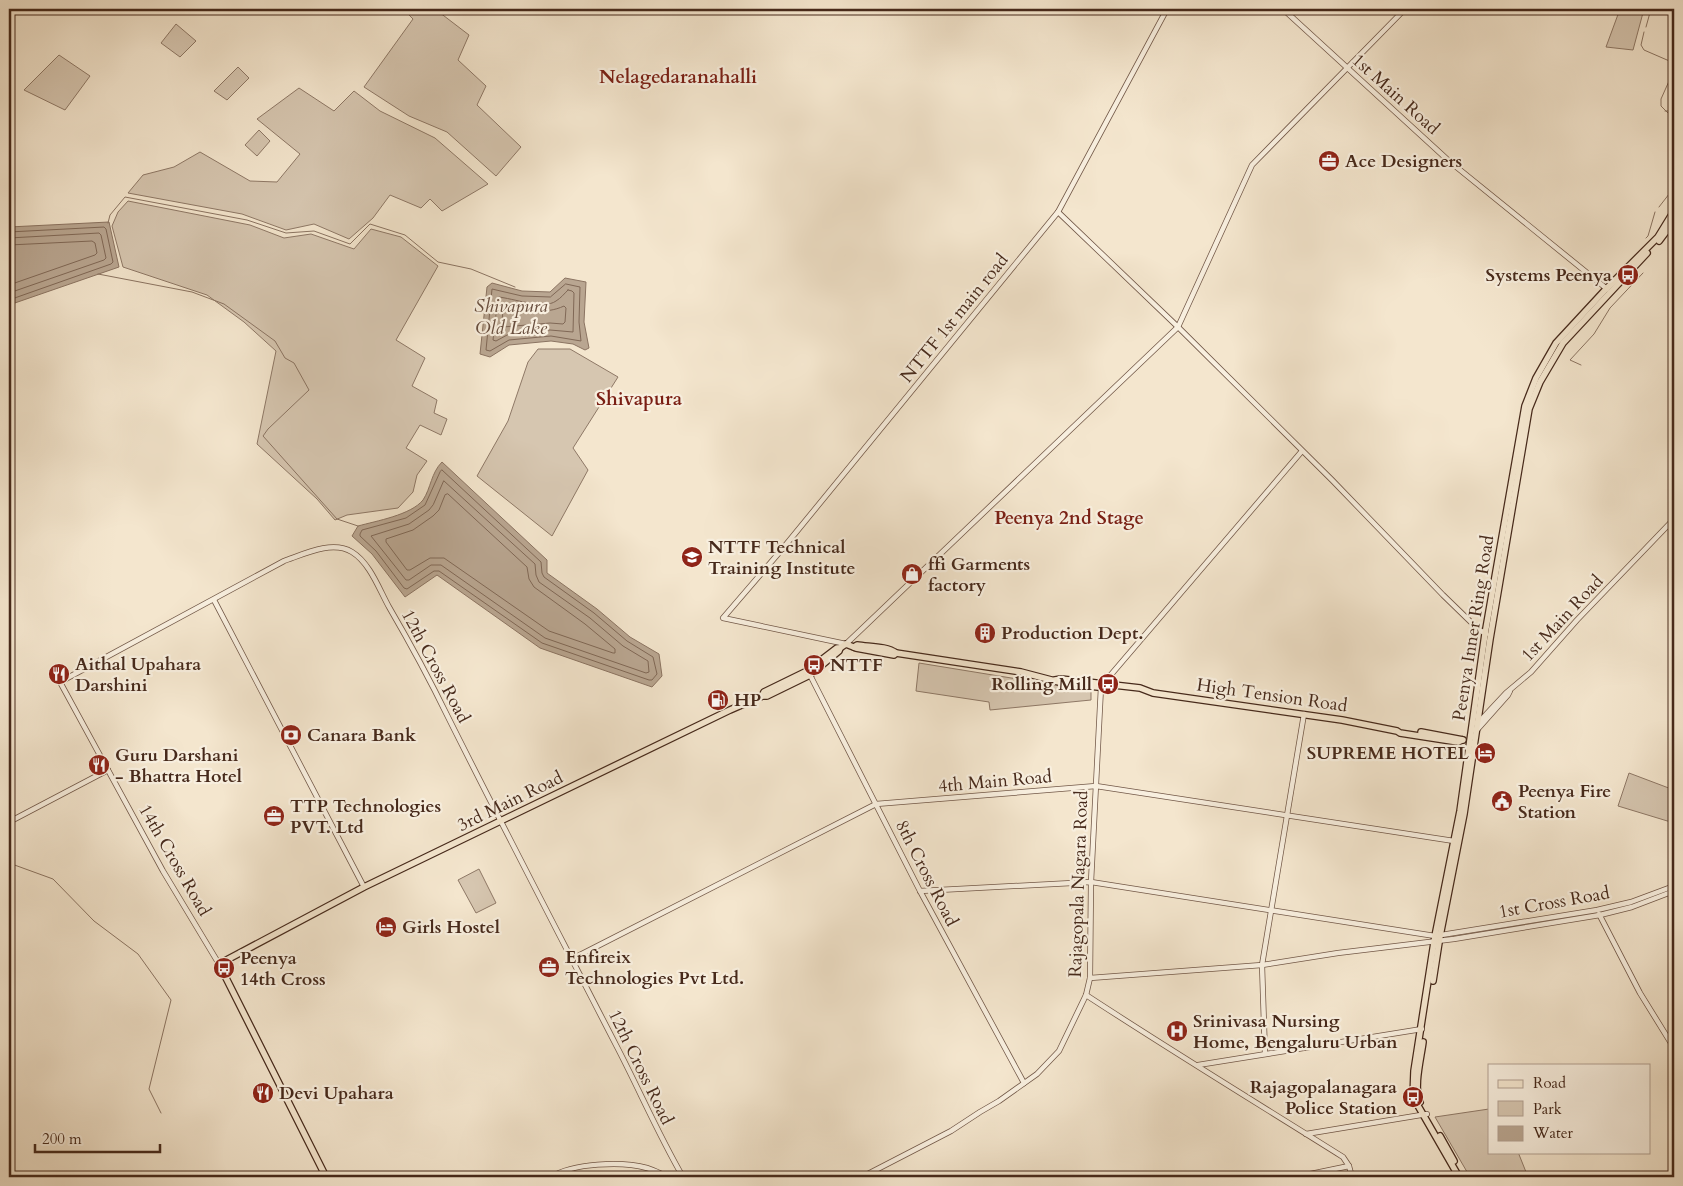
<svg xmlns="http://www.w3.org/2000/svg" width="1683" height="1186" font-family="Cardo,serif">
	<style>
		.green { fill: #d6c6b0; stroke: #8e7866 }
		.water { fill: #b9a691; stroke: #8b7462 }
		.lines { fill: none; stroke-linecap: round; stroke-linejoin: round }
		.shore { stroke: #806856; stroke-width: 1 }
		.stream { stroke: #8b7462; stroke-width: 1 }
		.minor-casing { stroke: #725848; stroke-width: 6 }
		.major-casing { stroke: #46291b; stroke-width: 8 }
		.minor { stroke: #f8efdf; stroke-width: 4.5 }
		.major { stroke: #f4e6ce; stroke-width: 5.5 }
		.labels { text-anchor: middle; stroke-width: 4.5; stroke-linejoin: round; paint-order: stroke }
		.street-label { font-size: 18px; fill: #46291b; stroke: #f8efdf }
		.poi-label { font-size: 18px; font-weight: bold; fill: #46291b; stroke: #f8efdf; text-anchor: start }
		.neighbourhood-label { font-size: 19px; font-weight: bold; fill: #7a1f14; stroke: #f8efdf }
		.water-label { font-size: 19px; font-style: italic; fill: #684e3e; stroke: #f8efdf }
	</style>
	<rect width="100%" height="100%" fill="#f4e6ce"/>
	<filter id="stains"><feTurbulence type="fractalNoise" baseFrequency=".004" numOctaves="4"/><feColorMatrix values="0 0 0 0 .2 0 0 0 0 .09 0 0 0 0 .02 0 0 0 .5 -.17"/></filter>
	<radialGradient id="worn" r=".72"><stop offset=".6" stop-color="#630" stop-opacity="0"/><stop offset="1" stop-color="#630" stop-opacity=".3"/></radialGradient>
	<g class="green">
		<polygon points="403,9 435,9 469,35 458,60 486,86 477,105 521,147 496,176 447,132 409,116 364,87 413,19"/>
		<polygon points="1620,9 1644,9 1633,50 1606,47"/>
		<polygon points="176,24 196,41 180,57 161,43"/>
		<polygon points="59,55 90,76 65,110 24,90"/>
		<polygon points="238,67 249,78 227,100 214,91"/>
		<polygon points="299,88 334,111 354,91 380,111 435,138 488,184 442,211 430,199 421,208 390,195 373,218 349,239 314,224 286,230 242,214 128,193 143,175 174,167 200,152 250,181 277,182 300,154 257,119"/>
		<polygon points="259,130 270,141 257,156 245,145"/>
		<polygon points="128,201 250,225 284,238 311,234 354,249 371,229 401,237 438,266 396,340 425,358 412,386 437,400 434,413 447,419 441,435 420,425 406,448 427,461 417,475 413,492 398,508 347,515 335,520 317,499 257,444 276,351 244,322 207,295 123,267 112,226 118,212"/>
		<polygon points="538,349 570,349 618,377 573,448 588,470 552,536 477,476 508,421 528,362"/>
		<polygon points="919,663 1091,691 1091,700 990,710 989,702 916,691"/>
		<polygon points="1629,773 1674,790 1674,823 1618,806"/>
		<polygon points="479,869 496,903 476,913 458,880"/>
		<polygon points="1489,1109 1489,1152 1518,1152 1528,1177 1470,1177 1435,1117"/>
	</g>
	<g class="water">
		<polygon points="109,222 119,267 9,305 9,227"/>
		<polygon points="565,278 586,282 584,322 589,348 585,350 573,344 551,341 509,345 490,357 480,354 487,287 492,283 522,291 550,292"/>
		<path d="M442,462l105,98v13l50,36 33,28 29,17 3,22 -10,11 -112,-39 -103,-73 -32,22 -33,-43 -20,-18 6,-10c18,-5 53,-11 65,-26 8,-12 8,-27 19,-38z"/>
	</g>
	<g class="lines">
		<g class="shore">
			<polyline points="9,232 104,227 106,229 113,262 111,264 9,300"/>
			<polyline points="9,238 99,233 101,235 106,258 104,260 9,293"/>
			<polyline points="9,245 92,241 95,243 97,253 95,255 9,285"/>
			<polygon points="566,284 580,287 579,322 581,341 551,336 509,340 490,351 486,350 492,289 522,296 550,297"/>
			<path d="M568,290l4,1 2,2 -1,39 -23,-2 -41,4 -13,7 -3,-1 5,-43c14,1 46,13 58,4 5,-3 8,-7 12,-11z"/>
			<path d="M505,306c20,4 40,9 59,0l2,2 -1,14 -2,2 -13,-1 -47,4 -1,-3 1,-16z"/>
			<polygon points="442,470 541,562 542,573 544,577 594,613 627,641 653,657 657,674 652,680 649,680 542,643 439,571 434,571 407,589 404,588 376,551 360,536 360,534 362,530 406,518 425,505 440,472"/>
			<polygon points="444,481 535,564 536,575 539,582 590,618 623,646 648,661 649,672 646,673 545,638 441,565 431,565 409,580 406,580 371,536 409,524 429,510 433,505"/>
			<polygon points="448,494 527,567 529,579 534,587 585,624 615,649 615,653 613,653 549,631 444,558 430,558 410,570 407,570 386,542 386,539 413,530 433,516 439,510 445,495"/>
		</g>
		<g class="stream">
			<polyline points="1646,27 1651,9"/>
			<polyline points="1644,32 1641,45 1644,50 1674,63"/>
			<polyline points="1674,70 1661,99 1661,106 1674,119"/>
			<polyline points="1665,111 1674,111"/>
			<polyline points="1659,207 1673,189"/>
			<polyline points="108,223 110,215 125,197 247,220 286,233 314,231 350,244 370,224 405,235 438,262 471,269 515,287"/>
			<polyline points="1646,238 1648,236 1655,212"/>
			<polyline points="98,274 192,292 224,304 275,341 285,358 294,363 309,390 268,429 263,436 337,519 358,526"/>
			<polyline points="1581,365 1570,360 1594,334 1610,308 1643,273"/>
			<polyline points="9,863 53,879 94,921 138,954 171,1000 149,1089 161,1113"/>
		</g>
		<g class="minor-casing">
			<g id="minor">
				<polyline points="1167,9 1058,212 784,547 723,618 846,644 1178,327 1252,165 1405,9"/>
				<polyline points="1283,9 1449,161 1607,289"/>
				<polyline points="1058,212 1178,327 1332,480 1443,595 1478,629 1486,634"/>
				<polyline points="214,600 364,887"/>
				<polyline points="810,675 920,891 1024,1083"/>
				<polyline points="1103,684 1302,451"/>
				<polyline points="1478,723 1506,693 1531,672 1577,620 1674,519"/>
				<polyline points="1476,731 1508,695 1510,691"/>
				<polyline points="9,822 108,770"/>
				<polyline points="920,891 1091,882 1435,936 1597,910 1631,902 1674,886"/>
				<polyline points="1599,914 1640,993 1674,1048"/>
				<polyline points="572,959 876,804 1096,786 1454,841"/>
				<path d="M219,964l-56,-93 -103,-189 224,-121c20,-7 48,-21 68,-9 18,11 27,37 37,55 21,36 41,73 59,110 55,110 112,219 168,328 23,44 42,89 67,132"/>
				<polyline points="1090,978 1262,965 1338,953 1454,939 1600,915 1632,907 1674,891"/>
				<path d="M1086,995c84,55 171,108 257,162l6,9 3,11"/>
				<polyline points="1265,1054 1262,965 1304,714"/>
				<polyline points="1198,1065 1422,1029"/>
				<polyline points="1306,1134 1427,1114"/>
				<path d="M551,1177c22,-14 71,-16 96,-9 7,2 14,6 21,9"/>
				<polyline points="684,1177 706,1174 722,1177"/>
				<polyline points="862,1177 951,1131 980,1112 999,1101 1037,1074 1059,1051 1086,995 1090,978 1091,882 1101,687"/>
				<polyline points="1296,1177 1349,1166"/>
			</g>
		</g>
		<g class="major-casing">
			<g id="major">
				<polyline points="1659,241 1674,221"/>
				<path d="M854,647l3,-2c12,2 30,1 39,8l125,19 38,10"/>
				<polyline points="1055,680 1061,679 1140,688 1153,693 1342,720 1397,731 1400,733 1458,742 1462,740"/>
				<polyline points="1078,685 1098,687"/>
				<polyline points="762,696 764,692 807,671 837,648 840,648 846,644 856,648 894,655 896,653"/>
				<polyline points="1421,732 1463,740"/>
				<polyline points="1433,981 1440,936 1464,814 1490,639 1529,409 1540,382 1563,343 1647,253"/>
				<path d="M1420,1102c-7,-14 1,-44 3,-60"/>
				<polyline points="1440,1136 1454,1161"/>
				<polyline points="326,1177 219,964 364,887 730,710 762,696 767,696 810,675 839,651 840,648"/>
				<polyline points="1459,1177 1413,1097 1414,1071 1435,936 1460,811 1485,634 1525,406 1536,378 1556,343 1606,289 1658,237 1674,211"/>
			</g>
		</g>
		<use href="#minor" class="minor"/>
		<use href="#major" class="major"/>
	</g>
	<defs>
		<g id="office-disc" transform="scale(1.125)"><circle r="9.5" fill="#8f2418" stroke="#f8efdf"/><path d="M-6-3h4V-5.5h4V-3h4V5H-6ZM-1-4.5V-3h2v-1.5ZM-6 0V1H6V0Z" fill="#fff"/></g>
		<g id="bus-disc" transform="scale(1.125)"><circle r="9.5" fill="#8f2418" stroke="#f8efdf"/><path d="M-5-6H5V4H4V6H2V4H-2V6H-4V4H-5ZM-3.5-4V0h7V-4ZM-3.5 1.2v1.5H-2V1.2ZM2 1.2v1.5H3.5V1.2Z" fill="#fff"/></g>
		<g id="university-disc" transform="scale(1.125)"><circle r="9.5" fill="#8f2418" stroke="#f8efdf"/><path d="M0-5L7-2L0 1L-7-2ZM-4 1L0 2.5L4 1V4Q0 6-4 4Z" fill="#fff"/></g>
		<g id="shop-disc" transform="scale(1.125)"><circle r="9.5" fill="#8f2418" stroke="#f8efdf"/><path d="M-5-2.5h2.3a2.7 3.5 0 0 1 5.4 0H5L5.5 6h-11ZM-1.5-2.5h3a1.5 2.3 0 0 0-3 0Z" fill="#fff"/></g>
		<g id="building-disc" transform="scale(1.125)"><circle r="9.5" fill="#8f2418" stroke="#f8efdf"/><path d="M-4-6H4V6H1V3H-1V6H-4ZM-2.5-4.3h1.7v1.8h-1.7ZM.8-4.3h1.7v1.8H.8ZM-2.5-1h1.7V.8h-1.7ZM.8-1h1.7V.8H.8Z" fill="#fff"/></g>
		<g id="restaurant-disc" transform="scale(1.125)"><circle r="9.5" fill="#8f2418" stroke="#f8efdf"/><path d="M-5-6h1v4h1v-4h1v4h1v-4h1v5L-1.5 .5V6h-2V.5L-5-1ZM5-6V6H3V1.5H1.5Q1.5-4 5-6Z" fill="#fff"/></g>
		<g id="fuel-disc" transform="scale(1.125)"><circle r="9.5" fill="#8f2418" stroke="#f8efdf"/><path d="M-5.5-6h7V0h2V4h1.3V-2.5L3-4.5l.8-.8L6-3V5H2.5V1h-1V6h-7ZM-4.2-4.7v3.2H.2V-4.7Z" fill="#fff"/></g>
		<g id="bank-disc" transform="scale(1.125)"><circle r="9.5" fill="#8f2418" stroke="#f8efdf"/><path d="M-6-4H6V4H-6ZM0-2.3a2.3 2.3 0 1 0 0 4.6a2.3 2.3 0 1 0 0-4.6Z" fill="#fff"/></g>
		<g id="hotel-disc" transform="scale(1.125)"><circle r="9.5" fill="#8f2418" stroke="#f8efdf"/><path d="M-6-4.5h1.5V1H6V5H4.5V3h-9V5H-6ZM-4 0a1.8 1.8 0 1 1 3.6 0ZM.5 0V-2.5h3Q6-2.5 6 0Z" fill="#fff"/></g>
		<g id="civic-disc" transform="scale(1.125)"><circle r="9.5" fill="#8f2418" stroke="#f8efdf"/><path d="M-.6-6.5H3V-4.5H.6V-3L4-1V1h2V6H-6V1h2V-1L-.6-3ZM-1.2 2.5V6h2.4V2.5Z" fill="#fff"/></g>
		<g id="hospital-disc" transform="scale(1.125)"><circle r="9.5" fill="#8f2418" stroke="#f8efdf"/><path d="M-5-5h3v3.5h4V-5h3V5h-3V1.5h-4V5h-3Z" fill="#fff"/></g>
	</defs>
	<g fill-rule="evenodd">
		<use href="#office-disc" x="1329" y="161"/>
		<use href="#bus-disc" x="1628" y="275"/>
		<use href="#university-disc" x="692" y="557"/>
		<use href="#shop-disc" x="912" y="574"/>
		<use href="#building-disc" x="985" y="633"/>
		<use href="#bus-disc" x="814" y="665"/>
		<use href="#restaurant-disc" x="59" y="674"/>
		<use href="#bus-disc" x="1108" y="684"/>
		<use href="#fuel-disc" x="718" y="700"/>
		<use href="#bank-disc" x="291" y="735"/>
		<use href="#hotel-disc" x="1485" y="753"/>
		<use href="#restaurant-disc" x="99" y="765"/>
		<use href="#civic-disc" x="1502" y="801"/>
		<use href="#office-disc" x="274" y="816"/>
		<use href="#hotel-disc" x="386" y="927"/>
		<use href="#office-disc" x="549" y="967"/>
		<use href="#bus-disc" x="224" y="968"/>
		<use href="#hospital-disc" x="1177" y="1031"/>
		<use href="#restaurant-disc" x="263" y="1093"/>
		<use href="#bus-disc" x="1413" y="1097"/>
	</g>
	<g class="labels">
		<g class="street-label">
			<text transform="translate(1396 94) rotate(42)" y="6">1st Main Road</text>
			<text transform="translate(954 318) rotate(-51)" y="6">NTTF 1st main road</text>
			<text transform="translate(1562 618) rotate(-47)" y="6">1st Main Road</text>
			<text transform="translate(1473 628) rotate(-81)" y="6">Peenya Inner Ring Road</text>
			<text transform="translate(436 666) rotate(62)" y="6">12th Cross Road</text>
			<text transform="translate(1272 695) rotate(8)" y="6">High Tension Road</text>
			<text transform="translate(995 781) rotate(-5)" y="6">4th Main Road</text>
			<text transform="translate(510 801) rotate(-26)" y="6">3rd Main Road</text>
			<text transform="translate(175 860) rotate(60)" y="6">14th Cross Road</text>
			<text transform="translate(927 873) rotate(63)" y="6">8th Cross Road</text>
			<text transform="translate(1078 884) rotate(-88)" y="6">Rajagopala Nagara Road</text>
			<text transform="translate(1554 902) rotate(-10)" y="6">1st Cross Road</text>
			<text transform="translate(641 1067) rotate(64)" y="6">12th Cross Road</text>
		</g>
		<g class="poi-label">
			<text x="1345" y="167">Ace Designers</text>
			<text x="1612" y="281" text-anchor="end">Systems Peenya</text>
			<text x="708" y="553">NTTF Technical<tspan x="708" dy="21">Training Institute</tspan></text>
			<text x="928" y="570">ffi Garments<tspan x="928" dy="21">factory</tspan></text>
			<text x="1001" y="639">Production Dept.</text>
			<text x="75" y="670">Aithal Upahara<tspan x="75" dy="21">Darshini</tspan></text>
			<text x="830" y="671">NTTF</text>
			<text x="1092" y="690" text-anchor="end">Rolling Mill</text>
			<text x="734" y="706">HP</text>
			<text x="307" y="741">Canara Bank</text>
			<text x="1469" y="759" text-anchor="end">SUPREME HOTEL</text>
			<text x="115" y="761">Guru Darshani<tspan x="115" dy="21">- Bhattra Hotel</tspan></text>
			<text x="1518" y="797">Peenya Fire<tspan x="1518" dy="21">Station</tspan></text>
			<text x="290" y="812">TTP Technologies<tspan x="290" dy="21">PVT. Ltd</tspan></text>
			<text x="402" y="933">Girls Hostel</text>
			<text x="565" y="963">Enfireix<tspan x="565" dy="21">Technologies Pvt Ltd.</tspan></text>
			<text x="240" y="964">Peenya<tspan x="240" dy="21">14th Cross</tspan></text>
			<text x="1193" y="1027">Srinivasa Nursing<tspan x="1193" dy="21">Home, Bengaluru Urban</tspan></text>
			<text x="1397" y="1093" text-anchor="end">Rajagopalanagara<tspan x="1397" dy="21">Police Station</tspan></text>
			<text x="279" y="1099">Devi Upahara</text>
		</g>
		<g class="neighbourhood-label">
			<text x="678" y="83">Nelagedaranahalli</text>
			<text x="639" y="405">Shivapura</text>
			<text x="1069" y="524">Peenya 2nd Stage</text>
		</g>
		<g class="water-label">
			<text x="511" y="312">Shivapura<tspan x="511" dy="22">Old Lake</tspan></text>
		</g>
	</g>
	<rect width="1683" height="1186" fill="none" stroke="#f4e6ce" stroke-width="30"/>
	<rect x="10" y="10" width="1663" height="1166" fill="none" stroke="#46291b" stroke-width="2.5"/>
	<rect x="15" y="15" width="1653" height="1156" fill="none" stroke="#46291b"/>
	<rect x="1488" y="1064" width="162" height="90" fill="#f8efdf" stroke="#b1a091"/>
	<rect x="1498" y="1080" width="25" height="8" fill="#f4e6ce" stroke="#b1a091"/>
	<text x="1533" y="1088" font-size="15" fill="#46291b">Road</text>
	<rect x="1498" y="1101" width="25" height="15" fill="#d6c6b0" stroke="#b1a091"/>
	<text x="1533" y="1114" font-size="15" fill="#46291b">Park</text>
	<rect x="1498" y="1126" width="25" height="15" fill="#b9a691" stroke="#b1a091"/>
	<text x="1533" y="1138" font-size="15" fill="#46291b">Water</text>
	<path d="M35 1144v8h125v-8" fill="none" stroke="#46291b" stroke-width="2.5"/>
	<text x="42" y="1144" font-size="15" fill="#46291b" stroke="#f8efdf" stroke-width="4" paint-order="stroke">200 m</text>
	<rect width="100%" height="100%" filter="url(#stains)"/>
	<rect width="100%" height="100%" fill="url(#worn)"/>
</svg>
